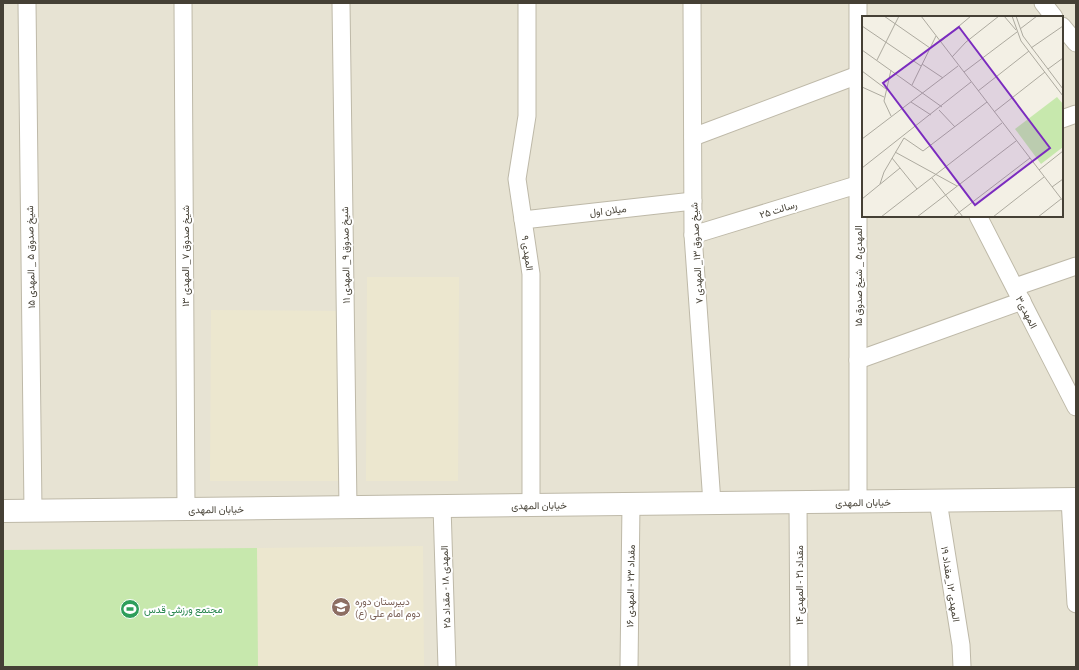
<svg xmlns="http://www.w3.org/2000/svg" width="1079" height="670" font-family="Ubuntu,Vazirmatn,sans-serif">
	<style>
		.residential { fill: #e7e3d3; fill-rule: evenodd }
		.education { fill: #ece7cf }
		.green { fill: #c7e8ad }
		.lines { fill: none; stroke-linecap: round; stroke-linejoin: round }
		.minor-casing { stroke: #beb9a8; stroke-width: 19 }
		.tertiary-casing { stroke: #beb9a8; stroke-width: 24 }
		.minor { stroke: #fff; stroke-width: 17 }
		.tertiary { stroke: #fff; stroke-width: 22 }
		.labels { text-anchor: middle; stroke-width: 4; stroke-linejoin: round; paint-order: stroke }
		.street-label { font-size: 10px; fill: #454035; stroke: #fff }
		.education-label { font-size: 10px; fill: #785e54; stroke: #fff; text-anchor: start }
		.leisure-label { font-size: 10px; fill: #27864d; stroke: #fff; text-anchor: start }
		.inset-road { fill: none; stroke: #adaa9f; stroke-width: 1 }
		.view { fill: #7b2cbf; fill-opacity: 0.15; stroke: #7b2cbf; stroke-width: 2 }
		.inset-edge { fill: none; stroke: #454035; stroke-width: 2 }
	</style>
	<rect width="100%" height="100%" fill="#f3f0e5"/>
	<path class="residential" d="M3,3h1073v664h-1073zM863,17h199v199h-199z"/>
	<g class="education">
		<polygon points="367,277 459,277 458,481 366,481"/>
		<polygon points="211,310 341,311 340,481 210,481"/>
		<polygon points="423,546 424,667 258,667 257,548"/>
	</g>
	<polygon class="green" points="257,548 258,667 3,667 3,550"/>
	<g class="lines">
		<g class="minor-casing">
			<g id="minor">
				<polyline points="27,3 33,511"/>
				<polyline points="183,3 186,509"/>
				<polyline points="341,3 348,507"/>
				<polyline points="527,3 527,116 517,179 531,274 531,505"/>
				<polyline points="692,3 693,235 712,503"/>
				<polyline points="858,3 858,502"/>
				<polyline points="1043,3 1054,17"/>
				<polyline points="1062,26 1076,43"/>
				<polyline points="1062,119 1076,114"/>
				<polyline points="693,137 858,75"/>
				<polyline points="978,216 1076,407"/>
				<polyline points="523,220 693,201"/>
				<polyline points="693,235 863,183"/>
				<polyline points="1015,287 1076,266"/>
				<polyline points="858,360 1022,301"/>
				<polyline points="1070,499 1076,604"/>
				<polyline points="938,501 961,645 962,667"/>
				<polyline points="798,502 799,667"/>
				<polyline points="442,506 447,667"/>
				<polyline points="629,667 631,504"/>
			</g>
		</g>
		<g class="tertiary-casing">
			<polyline id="tertiary" points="3,511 1076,499"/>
		</g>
		<use href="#minor" class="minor"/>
		<use href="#tertiary" class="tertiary"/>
	</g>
	<defs>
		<g id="school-disc" transform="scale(1)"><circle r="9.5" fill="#8d6e63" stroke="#fff"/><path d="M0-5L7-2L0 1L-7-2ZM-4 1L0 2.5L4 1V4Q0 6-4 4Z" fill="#fff"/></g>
		<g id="stadium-disc" transform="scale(1)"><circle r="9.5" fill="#2e9e5b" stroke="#fff"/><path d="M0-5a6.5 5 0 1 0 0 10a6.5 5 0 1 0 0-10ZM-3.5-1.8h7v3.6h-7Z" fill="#fff"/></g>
	</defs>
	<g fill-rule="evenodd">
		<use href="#school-disc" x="341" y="607"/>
		<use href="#stadium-disc" x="130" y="609"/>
	</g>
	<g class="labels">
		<g class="street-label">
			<text transform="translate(778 209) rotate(-17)" y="4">رسالت ۲۵</text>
			<text transform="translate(608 210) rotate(-6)" y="4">میلان اول</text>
			<text transform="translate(528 253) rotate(82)" y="4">المهدی ۹</text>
			<text transform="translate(696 253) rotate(-93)" y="4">شیخ صدوق ۱۳_ المهدی ۷</text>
			<text transform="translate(345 255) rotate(-91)" y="4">شیخ صدوق ۹_ المهدی ۱۱</text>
			<text transform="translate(185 256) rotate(-90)" y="4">شیخ صدوق ۷_ المهدی ۱۳</text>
			<text transform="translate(30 257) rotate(-91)" y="4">شیخ صدوق ۵ _ المهدی ۱۵</text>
			<text transform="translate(858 276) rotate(-90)" y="4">المهدی۵ _ شیخ صدوق ۱۵</text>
			<text transform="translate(1027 312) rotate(63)" y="4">المهدی۳</text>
			<text transform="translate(863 502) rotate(-1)" y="4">خیابان المهدی</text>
			<text transform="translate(539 505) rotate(-1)" y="4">خیابان المهدی</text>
			<text transform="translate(216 509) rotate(-1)" y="4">خیابان المهدی</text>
			<text transform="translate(951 584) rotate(81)" y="4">المهدی ۱۲_مقداد ۱۹</text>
			<text transform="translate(799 585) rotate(-90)" y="4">مقداد ۲۱ - المهدی ۱۴</text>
			<text transform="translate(630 586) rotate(-89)" y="4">مقداد ۲۳ - المهدی ۱۶</text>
			<text transform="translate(445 587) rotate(-92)" y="4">المهدی ۱۸ - مقداد ۲۵</text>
		</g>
		<g class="education-label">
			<text x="355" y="605">دبیرستان دوره<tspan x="355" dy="12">دوم امام علی (ع)</tspan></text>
		</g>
		<g class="leisure-label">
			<text x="144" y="613">مجتمع ورزشی قدس</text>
		</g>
	</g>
	<g transform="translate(862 16)">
		<rect width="201" height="201" fill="#f3f0e5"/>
		<path d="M195,81l6,7v43l-22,17 -26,-35z" fill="#c7e8ad"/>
		<path class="inset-road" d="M22,0l46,32M59,0l142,185M142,0l12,14M150,0l9,25 42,55M154,0l7,20 40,53M0,10l59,40M158,13l17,-13M78,26l31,-26M169,32l32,-22M0,34l80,57M90,41l14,-15 33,-26M15,44l22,-44M60,48l21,14M186,53l15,-11M29,54l-7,31 7,15M0,55l24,18M102,56l53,-40M50,69l24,-49M0,71l22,10M116,75l51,-40M49,86l20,13M77,94l16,17M132,96l51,-40M42,122l19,13 64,-49M0,123l96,-73M33,136l62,34M30,142l25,31M0,152l109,-86M177,154l24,-19M70,162l31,39M18,168l4,-12 20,-34M190,171l11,-8M0,183l38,-31M19,201l121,-94M55,201l99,-76M91,201l77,-59M131,201l51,-40M176,201l23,-18"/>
		<path class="view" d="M97,11l91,121 -75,57 -92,-122z"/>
		<rect width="201" height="201" class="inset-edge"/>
	</g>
	<rect width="1079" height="670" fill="none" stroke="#454035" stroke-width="8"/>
</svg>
